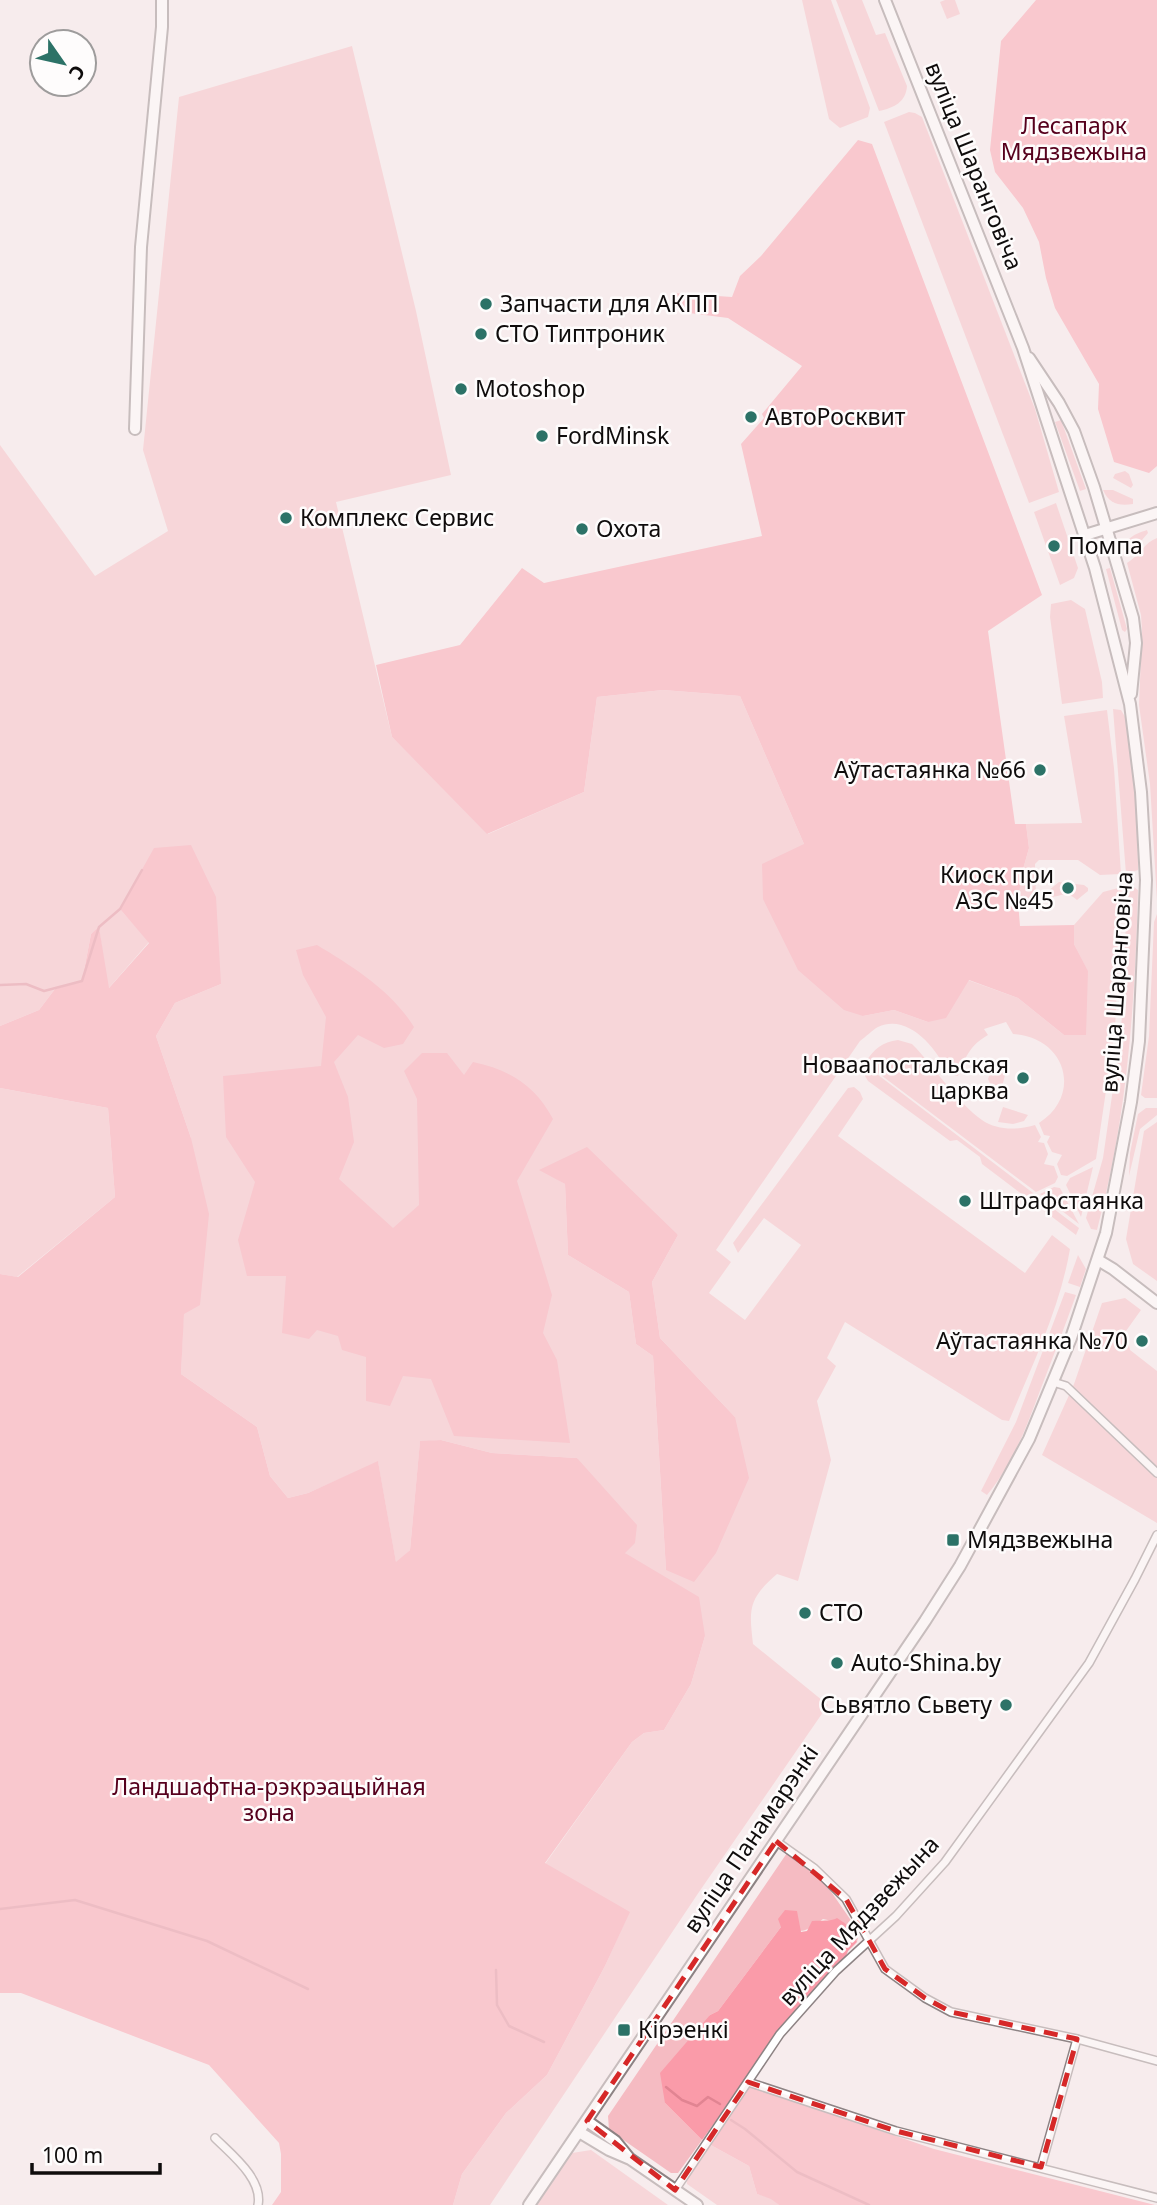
<svg xmlns="http://www.w3.org/2000/svg" width="1157" height="2205" font-family="'Noto Sans',sans-serif">
	<style>
		.green { fill: #f5bbc2; fill-rule: evenodd }
		.forest { fill: #fa9ba9 }
		.lines { fill: none; stroke-linecap: round; stroke-linejoin: round }
		.stream { stroke: #e18492; stroke-width: 2.5 }
		.street-casing { stroke: #8d8384; stroke-width: 10 }
		.secondary-casing { stroke: #8d8384; stroke-width: 14 }
		.street { stroke: #fff; stroke-width: 7 }
		.secondary { stroke: #fff; stroke-width: 10 }
		.marked { fill: none; stroke: #d62828; stroke-width: 5; stroke-dasharray: 14 9; stroke-linejoin: round }
		.poi-dot { fill: #2c7267; stroke: #fefcfc; stroke-width: 2.5 }
		.labels { text-anchor: middle; stroke-width: 5; stroke-linejoin: round; paint-order: stroke }
		.park-label { font-size: 23px; fill: #56001d; stroke: #fefcfc }
		.street-label { font-size: 23px; fill: #0f0c0c; stroke: #fefcfc }
		.poi-label { font-size: 23px; fill: #0f0c0c; stroke: #fefcfc; text-anchor: start }
	</style>
	<rect width="100%" height="100%" fill="#f7eced"/>
	<g class="green">
		<polygon points="802,0 831,0 870,108 868,117 840,128 829,119"/>
		<path d="M836,0h26l14,35 9,-2 22,53c-1,16 -13,22 -28,25z"/>
		<polygon points="945,0 955,0 960,14 947,19 940,2"/>
		<path d="M352,46l64,265 35,164 -115,27 56,235 96,97 96,-42 13,-95 66,-7 77,6 64,148 59,172 31,-6 34,12 40,-42 50,18 46,37 24,-63 -14,-28v-19l29,-33 19,-5 -7,142 -19,130 -29,17 -6,-1 -4,-11 5,-9 -10,-3 -5,-10 3,-6 -6,-1 -5,-12c44,-28 27,-86 -26,-89l-7,-12 -22,7 4,6c-18,10 -23,23 -30,41l-6,-1 -5,-4c-11,-23 -39,-58 -69,-44 -6,3 -12,10 -18,14l-144,209 15,12 -22,31 36,27 56,-75 -37,-27 -26,35 -5,-10 115,-155 6,-1 6,5 3,7 -25,37 187,137 27,-38 18,14c-10,59 -38,117 -61,172l-7,-1 -157,-98 -18,36 9,8 -19,35 14,59 -33,121 -21,-7c-29,25 -28,35 -24,70l75,61 -129,187 -209,313h-37l9,-31 44,-61 41,-38 58,-109 24,-53 -84,-49 87,-122 12,-9 20,-3 27,-46 14,-48 -81,-84 -47,-94 -85,-5 -51,-13 -21,2 -10,108 -14,13 -18,-101 -70,31 -20,5 -18,-22 -13,-49 -76,-53 10,-236 -35,-102 19,-33 46,-19 -101,-75 29,33 -41,47 -9,-61 -8,6 -9,47 -27,8 -16,21 -39,16v-581l95,131 73,-45 -25,-81 36,-353zM540,1169l138,66 -26,47 8,56 75,79 -69,153 -13,-214 -17,-12 -7,-52 -61,-37 -3,-71z"/>
		<polygon points="909,112 915,113 922,117 1035,409 1059,492 1029,503 884,122"/>
		<polygon points="1061,420 1086,489 1080,491 1055,422"/>
		<polygon points="1125,471 1129,474 1133,485 1131,488 1113,478 1115,474"/>
		<path d="M1103,490h10l20,9v5c-14,2 -24,0 -30,-14z"/>
		<polygon points="1056,503 1078,568 1074,578 1060,585 1034,512"/>
		<path d="M1147,530l1,3 -18,21 -5,2c-2,-17 7,-21 22,-26z"/>
		<path d="M1157,538v363l-7,-117 -11,-79 3,-74 -1,-16 -14,-52c12,-7 18,-21 30,-25z"/>
		<polygon points="1110,568 1127,629 1125,632 1122,630 1106,569"/>
		<polygon points="1071,600 1085,609 1102,682 1103,698 1062,704 1050,617 1051,604"/>
		<polygon points="1113,709 1121,710 1127,720 1137,814 1138,865 1138,870 1126,874"/>
		<polygon points="1107,710 1114,768 1121,874 1100,875 1078,860 1039,860 1035,864 1036,900 1018,902 1022,873 1029,848 1026,824 1082,823 1064,716"/>
		<path d="M1059,882l25,3 4,3v3l-11,9c-12,-10 -16,-3 -26,-3l-3,-6z"/>
		<path d="M1127,887h7l4,3c-3,116 -11,228 -41,340l-6,-1 -5,-11 17,-60 14,-97 6,-53z"/>
		<polygon points="1157,914 1157,1098 1145,1098 1141,1095 1149,1036 1154,922"/>
		<path d="M898,1040l14,4 4,4c20,22 43,56 66,72 16,11 36,10 53,5l6,12 -3,5 6,1 4,11 -4,10 10,2 4,11 -3,6 -19,9 -171,-129c9,-14 17,-21 33,-23z"/>
		<polygon points="998,1063 1005,1075 1000,1095 996,1096 988,1079 992,1068"/>
		<polygon points="865,1065 1079,1228 1076,1235 982,1164 980,1157 957,1140 950,1141 868,1081 865,1076"/>
		<polygon points="0,1088 108,1108 115,1197 17,1277 0,1274"/>
		<polygon points="1003,1107 1028,1115 1024,1121 1013,1124 998,1122"/>
		<polygon points="1146,1108 1157,1108 1157,1115 1140,1129 1129,1176 1130,1153 1138,1114"/>
		<polygon points="1157,1122 1157,1281 1133,1264 1126,1239 1144,1131"/>
		<polygon points="1093,1167 1081,1217 1066,1185 1070,1178"/>
		<polygon points="1054,1187 1060,1188 1079,1224 1040,1194"/>
		<polygon points="1078,1255 1086,1269 1080,1287 1068,1283"/>
		<path d="M1065,1292l11,3c-11,31 -23,62 -35,93 -14,38 -28,76 -54,107l-6,-4 35,-69z"/>
		<polygon points="1125,1298 1141,1310 1126,1331 1130,1350 1157,1371 1157,1523 1042,1455 1074,1384 1102,1303"/>
		<path d="M787,1853l36,27 36,52 -2,10 -11,-18 -23,-5c-19,14 -20,14 -42,8l-63,84 -8,4 -45,88 37,37 -24,33h-7l-62,-43 -1,-14z"/>
		<polygon points="709,2144 749,2166 757,2194 771,2198 779,2205 717,2205 687,2184 686,2177"/>
		<polygon points="591,2150 668,2205 537,2205 572,2153"/>
	</g>
	<g class="forest">
		<polygon points="1036,0 1157,0 1157,466 1149,473 1114,462 1098,409 1099,384 1055,308 1046,278 1039,242 1023,208 995,172 990,150 1001,41"/>
		<polygon points="858,140 872,144 1042,595 988,631 1015,824 1026,824 1029,848 1022,873 1018,902 1020,926 1074,925 1074,944 1088,971 1086,1035 1064,1035 1018,998 969,980 946,1018 928,1022 894,1010 863,1016 844,1010 798,970 763,899 762,864 804,844 740,696 663,690 597,697 584,792 487,834 392,737 376,665 460,645 522,568 544,583 762,536 741,444 764,418 762,414 802,366 728,318 689,313 673,293 732,297 740,276 761,256"/>
		<polygon points="191,845 216,897 221,984 175,1003 156,1036 191,1138 209,1214 200,1305 184,1314 181,1374 257,1427 270,1476 288,1498 308,1493 378,1461 396,1562 410,1550 420,1441 441,1440 492,1453 577,1458 637,1525 635,1543 625,1553 699,1597 705,1636 691,1684 664,1730 644,1733 632,1742 545,1863 630,1912 605,1966 547,2075 506,2113 462,2174 453,2205 272,2205 281,2192 281,2154 279,2143 209,2065 21,1993 0,1993 0,1274 18,1277 115,1197 108,1108 0,1088 0,1026 39,1010 55,989 82,981 91,934 99,927 109,988 149,943 120,909 154,848"/>
		<path d="M317,945c35,21 75,46 97,82l-11,17 -19,4 -26,-13 -24,27 14,35 6,45 -15,37 54,49 26,-23 -2,-106 -13,-28 18,-18h25l17,22 9,-13c37,8 62,23 80,57l-36,62 35,114 -9,38 14,27 13,83 -116,-7 -23,-57 -28,-3 -13,30 -24,-5v-44l-24,-7 -4,-14 -21,-6 -8,9 -27,-6 4,-57h-39l-9,-36 17,-58 -29,-45 -3,-61 98,-10 5,-49 -23,-42 -7,-25z"/>
		<polygon points="587,1147 678,1235 652,1282 660,1338 735,1417 749,1478 716,1553 694,1582 666,1570 653,1356 636,1344 629,1292 568,1255 565,1184 539,1170"/>
		<path d="M785,1910l12,1 4,21 6,-1 5,-10c8,-1 18,1 25,-3l9,6 11,18 -9,9 -3,8 -66,75 -77,106 -37,-37 -5,-30 50,-58 8,-4 63,-84 -3,-8z"/>
		<polygon points="749,2086 934,2149 1155,2205 779,2205 771,2199 757,2194 749,2166 709,2144"/>
	</g>
	<g class="lines">
		<g class="stream">
			<polyline points="0,985 26,984 44,991 82,981 99,927 120,909 142,870"/>
			<polyline points="0,1909 75,1900 207,1941 308,1989"/>
			<polyline points="496,1970 497,2005 509,2026 544,2042"/>
			<polyline points="666,2087 682,2100 697,2106 708,2097 720,2104"/>
			<polyline points="731,2120 745,2129 797,2172 869,2205"/>
		</g>
		<g class="street-casing">
			<g id="street">
				<polyline points="1053,1382 1066,1386 1157,1473"/>
				<polyline points="776,1841 814,1868 846,1899 885,1969 925,1998 951,2012 1077,2039 1157,2061"/>
				<polyline points="748,2082 896,2131 1157,2198"/>
				<path d="M215,2138c17,17 48,41 43,67"/>
				<polyline points="1041,2167 1077,2039"/>
				<polyline points="675,2190 780,2034 836,1971 896,1916 945,1862 1089,1663 1135,1579 1157,1535"/>
			</g>
		</g>
		<g class="secondary-casing">
			<g id="secondary">
				<polyline points="1029,358 1059,403 1074,431 1094,487 1133,618 1136,643 1131,694"/>
				<polyline points="135,429 141,247 162,27 162,0"/>
				<polyline points="1085,535 1157,513"/>
				<polyline points="1098,1260 1113,1269 1157,1303"/>
				<polyline points="587,2121 615,2141 628,2157"/>
				<polyline points="579,2132 609,2150 630,2159 697,2205"/>
				<polyline points="529,2205 925,1621 960,1566 1029,1439 1071,1338 1106,1233 1131,1102 1139,1041 1146,880 1141,792 1130,704 1095,568 1023,348 885,0"/>
			</g>
		</g>
		<use href="#street" class="street"/>
		<use href="#secondary" class="secondary"/>
	</g>
	<path d="M0 0H1157V2205H0ZM776,1841l70,58 39,70 40,29 26,14 126,27 -36,128 -145,-36 -148,-49 -73,108 -88,-69z" fill="#f7eced" fill-opacity=".55" fill-rule="evenodd"/>
	<path class="marked" d="M776,1841l70,58 39,70 40,29 26,14 126,27 -36,128 -145,-36 -148,-49 -73,108 -88,-69z"/>
	<g class="poi-dot">
		<circle cx="486" cy="304" r="7"/>
		<circle cx="481" cy="334" r="7"/>
		<circle cx="461" cy="389" r="7"/>
		<circle cx="751" cy="417" r="7"/>
		<circle cx="542" cy="436" r="7"/>
		<circle cx="286" cy="518" r="7"/>
		<circle cx="582" cy="529" r="7"/>
		<circle cx="1054" cy="546" r="7"/>
		<circle cx="1040" cy="770" r="7"/>
		<circle cx="1068" cy="888" r="7"/>
		<circle cx="1023" cy="1078" r="7"/>
		<circle cx="965" cy="1201" r="7"/>
		<circle cx="1142" cy="1341" r="7"/>
		<rect x="946" y="1533" width="14" height="14" rx="3.5"/>
		<circle cx="805" cy="1613" r="7"/>
		<circle cx="837" cy="1663" r="7"/>
		<circle cx="1006" cy="1705" r="7"/>
		<rect x="617" y="2023" width="14" height="14" rx="3.5"/>
	</g>
	<g class="labels">
		<g class="park-label">
			<text x="1074" y="134">Лесапарк<tspan x="1074" dy="26">Мядзвежына</tspan></text>
			<text x="269" y="1795">Ландшафтна-рэкрэацыйная<tspan x="269" dy="26">зона</tspan></text>
		</g>
		<g class="street-label">
			<text transform="translate(974 166) rotate(68)" y="8">вуліца Шаранговіча</text>
			<text transform="translate(1117 982) rotate(-86)" y="8">вуліца Шаранговіча</text>
			<text transform="translate(751 1839) rotate(-56)" y="8">вуліца Панамарэнкі</text>
			<text transform="translate(859 1921) rotate(-47)" y="8">вуліца Мядзвежына</text>
		</g>
		<g class="poi-label">
			<text x="500" y="312">Запчасти для АКПП</text>
			<text x="495" y="342">СТО Типтроник</text>
			<text x="475" y="397">Motoshop</text>
			<text x="765" y="425">АвтоРосквит</text>
			<text x="556" y="444">FordMinsk</text>
			<text x="300" y="526">Комплекс Сервис</text>
			<text x="596" y="537">Охота</text>
			<text x="1068" y="554">Помпа</text>
			<text x="1026" y="778" text-anchor="end">Аўтастаянка №66</text>
			<text x="1054" y="883" text-anchor="end">Киоск при<tspan x="1054" dy="26">АЗС №45</tspan></text>
			<text x="1009" y="1073" text-anchor="end">Новаапостальская<tspan x="1009" dy="26">царква</tspan></text>
			<text x="979" y="1209">Штрафстаянка</text>
			<text x="1128" y="1349" text-anchor="end">Аўтастаянка №70</text>
			<text x="967" y="1548">Мядзвежына</text>
			<text x="819" y="1621">СТО</text>
			<text x="851" y="1671">Auto-Shina.by</text>
			<text x="992" y="1713" text-anchor="end">Сьвятло Сьвету</text>
			<text x="638" y="2038">Кірэенкі</text>
		</g>
	</g>
	<g transform="translate(63 63) rotate(124)"><circle r="33" fill="#fefcfc" stroke="#9e9c9c" stroke-width="2"/>
	<path d="M0-5L12 26L0 18L-12 26Z" fill="#2c7267"/>
	<text y="-10" font-size="19" font-weight="bold" text-anchor="middle" fill="#0f0c0c">С</text>
	</g>
	<path d="M32 2163v10h128v-10" fill="none" stroke="#0f0c0c" stroke-width="3.5"/>
	<text x="42" y="2163" font-size="21" fill="#0f0c0c" stroke="#fefcfc" stroke-width="5" paint-order="stroke">100 m</text>
</svg>
